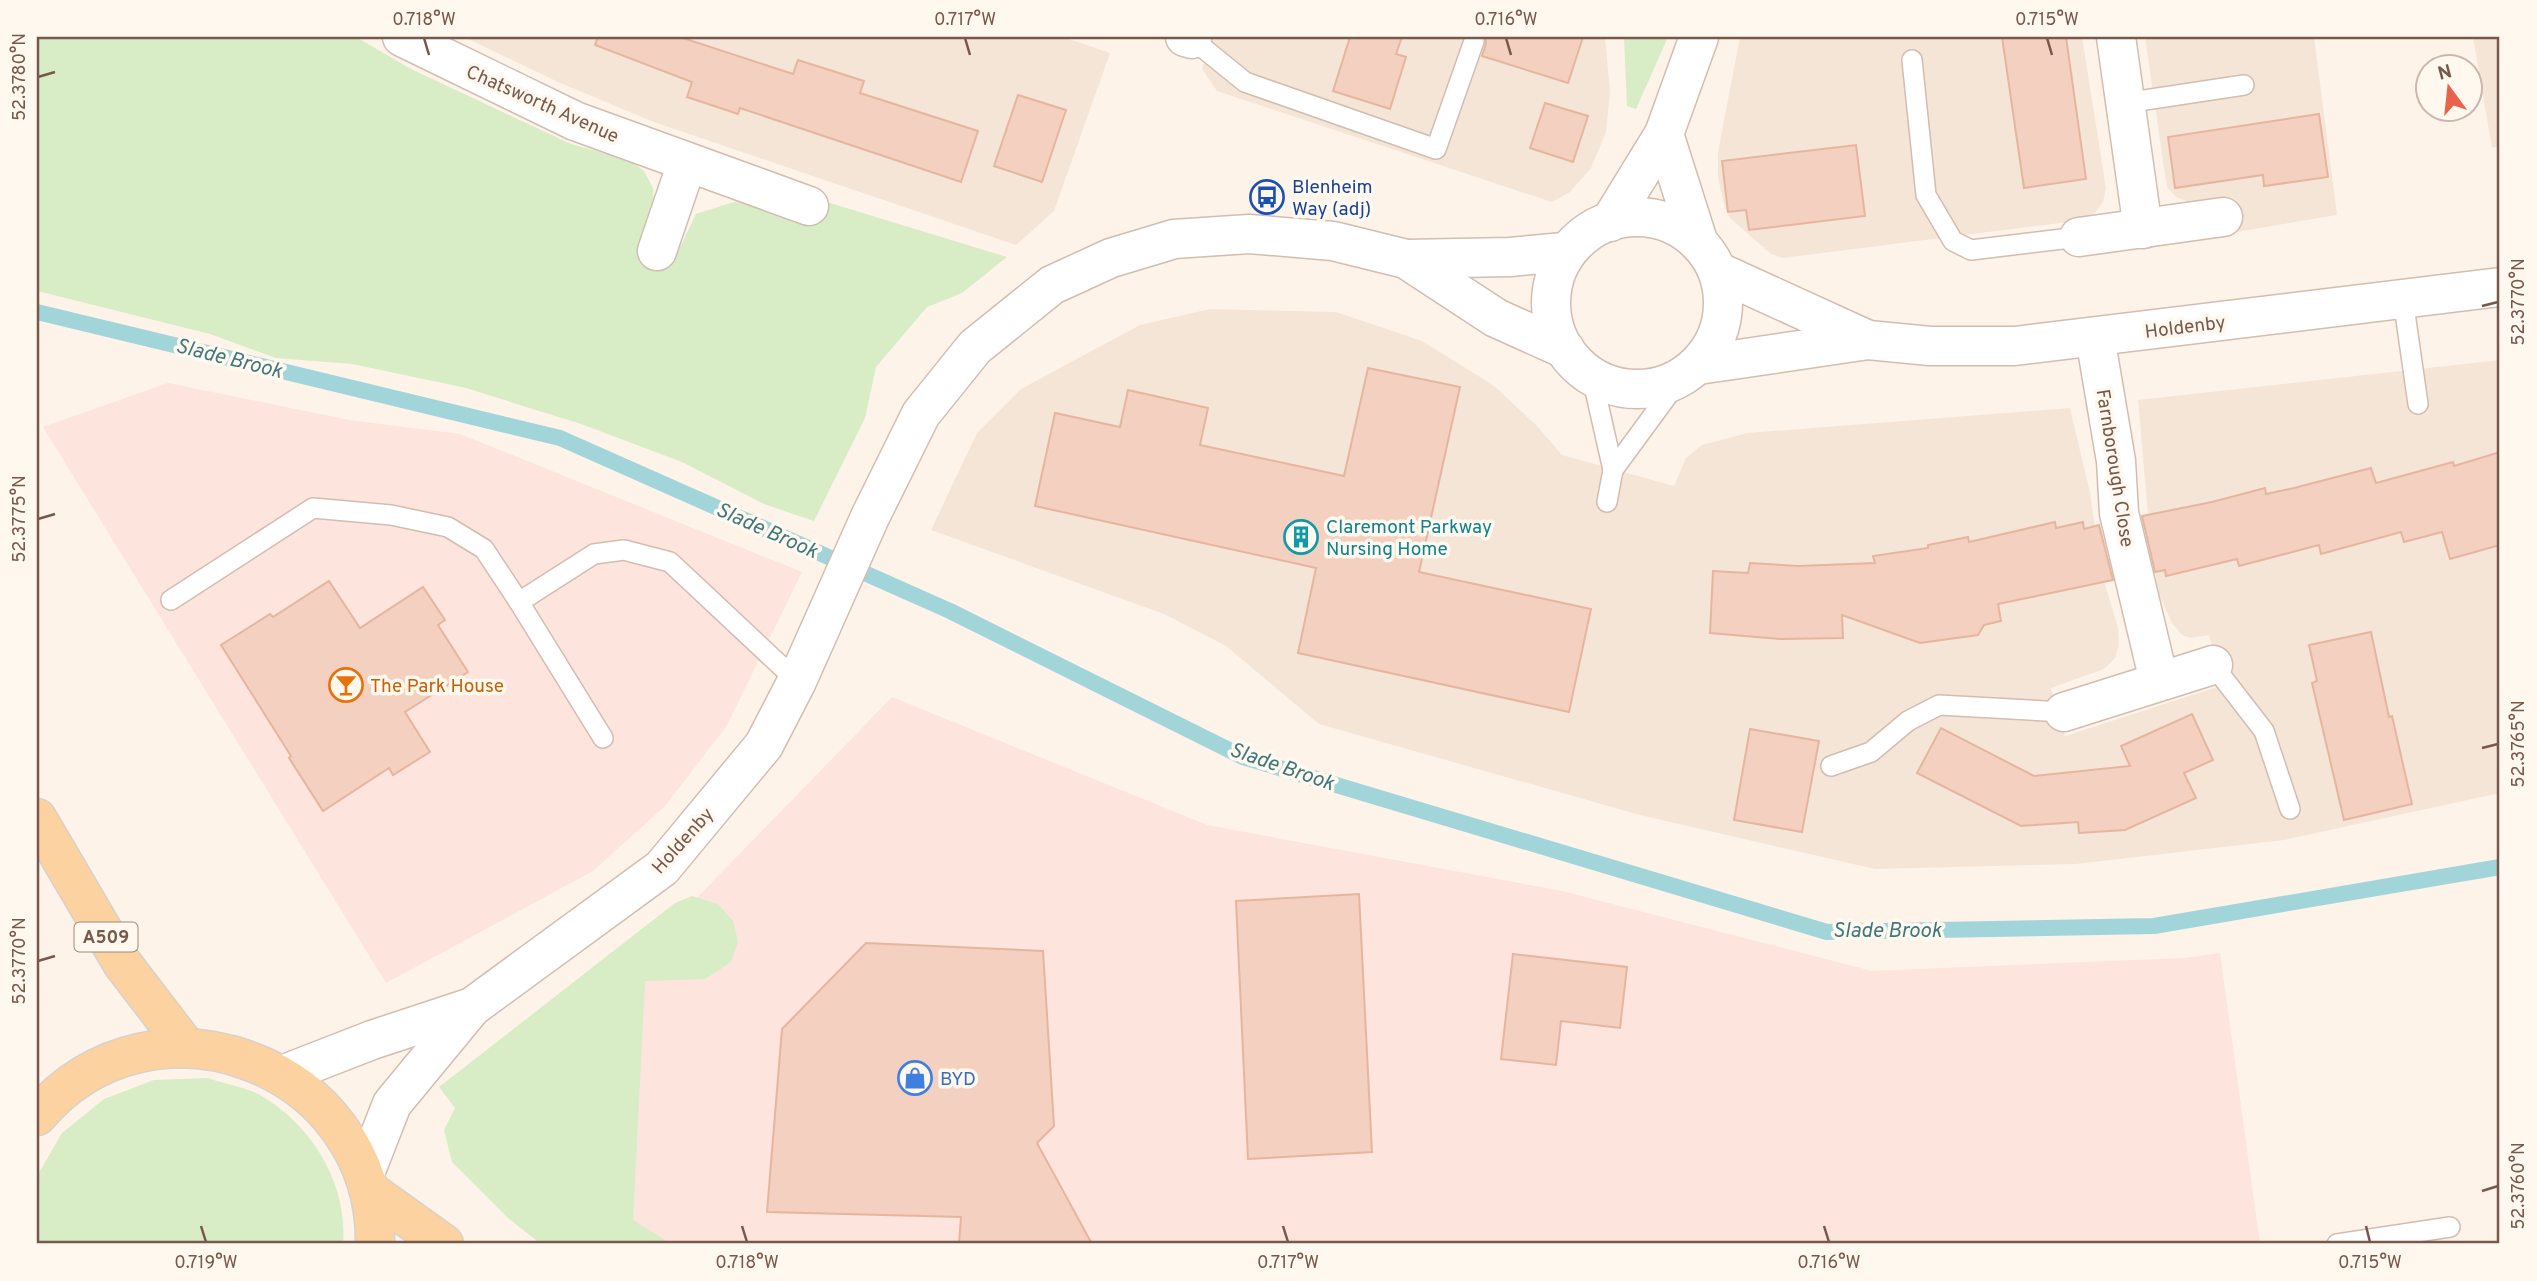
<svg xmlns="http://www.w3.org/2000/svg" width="2537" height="1281" font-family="Overpass,sans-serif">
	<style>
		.residential { fill: #f5e5d7 }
		.commercial { fill: #fde4dc }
		.green { fill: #d8ecc6 }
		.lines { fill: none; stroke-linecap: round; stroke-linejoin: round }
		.stream { stroke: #a2d5da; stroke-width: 16 }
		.building { fill: #f3d0bf; stroke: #e6b59f; stroke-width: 2 }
		.service-casing { stroke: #d2bdb0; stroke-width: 22 }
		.minor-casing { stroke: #d2bdb0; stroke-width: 41 }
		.primary-casing { stroke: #d9d0cd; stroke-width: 41 }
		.service { stroke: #fff; stroke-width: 19 }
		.minor { stroke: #fff; stroke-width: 38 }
		.primary { stroke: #fcd3a0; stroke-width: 38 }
		.ticks { fill: none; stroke: #78584b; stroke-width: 2.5 }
		.labels { text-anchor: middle; stroke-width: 7; stroke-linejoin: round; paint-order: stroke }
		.shield { fill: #fff8ef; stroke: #a0887c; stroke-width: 2 }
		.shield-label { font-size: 18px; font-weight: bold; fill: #78584b }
		.street-label { font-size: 19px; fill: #78584b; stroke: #fff8ef }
		.transit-label { font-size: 19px; fill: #164399; stroke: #fff8ef; text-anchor: start }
		.culture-label { font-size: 19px; fill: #0d838f; stroke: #fff8ef; text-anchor: start }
		.food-label { font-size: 19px; fill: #c56008; stroke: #fff8ef; text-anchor: start }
		.shop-label { font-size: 19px; fill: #366cbe; stroke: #fff8ef; text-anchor: start }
		.water-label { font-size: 21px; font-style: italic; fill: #3e787e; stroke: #fff8ef }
		.neatline { fill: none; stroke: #78584b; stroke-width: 2.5 }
		.ticks-label { font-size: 18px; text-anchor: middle; fill: #78584b }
	</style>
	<rect width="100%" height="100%" fill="#fdf3e9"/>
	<g class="residential">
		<polygon points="464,37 1063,37 1110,53 1054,211 1016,245 654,122 558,82"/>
		<polygon points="1213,37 1605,37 1610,92 1606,132 1591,168 1570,192 1552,202 1217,91 1202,69"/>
		<polygon points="1740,37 2082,37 2106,188 2103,202 2095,213 2076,221 1783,258 1771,254 1730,218 1725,208 1718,178 1718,152"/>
		<polygon points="2145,37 2314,37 2337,215 2224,234 2218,201 2189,202 2176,197 2167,187 2165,175"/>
		<polygon points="2473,37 2500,37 2500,146 2492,148"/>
		<polygon points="1210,309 1336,312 1422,341 1493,385 1537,426 1562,455 1674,486 1686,458 1702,445 1748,433 2070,408 2090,493 2102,574 2118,628 2119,646 2115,658 2104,669 2051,688 2065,736 2223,685 2209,635 2191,638 2182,635 2172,623 2158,592 2149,526 2138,400 2500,360 2500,793 2284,840 2076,864 1875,869 1640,815 1319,724 1226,646 1164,614 931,530 977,433 1021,389 1140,325"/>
	</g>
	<g class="commercial">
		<polygon points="168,383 349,420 460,434 802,572 726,727 665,806 593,871 386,983 43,427"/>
		<polygon points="892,697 1207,825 1562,891 1872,971 2185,958 2220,953 2260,1244 626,1244 626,971"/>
	</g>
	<g class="green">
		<polygon points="37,37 356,37 411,69 571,144 629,160 644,171 653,188 654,208 639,248 673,262 696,214 734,202 766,206 807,196 1007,257 962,293 927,307 876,367 865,418 814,521 764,504 682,462 581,424 466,388 352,364 276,358 210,334 37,291"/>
		<polygon points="1624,37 1668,37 1636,109 1627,106"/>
		<polygon points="692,896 718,904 733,921 738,942 731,962 705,979 645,981 633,1220 672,1244 541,1244 508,1218 452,1162 444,1130 455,1108 439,1087 675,903"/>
		<path d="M208,1078c16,6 37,9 52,17 52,30 88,89 83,149h-306v-68l25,-43 42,-34 50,-19z"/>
	</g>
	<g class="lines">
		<polyline class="stream" points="37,312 560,438 950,611 1243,757 1827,932 2154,926 2500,867"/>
	</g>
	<g class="building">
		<polygon points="598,37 680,37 793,74 798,60 864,81 860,93 978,131 961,182 740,108 738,114 687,97 692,82 595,45"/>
		<polygon points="1350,37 1402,37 1396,54 1406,57 1390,109 1333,91"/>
		<polygon points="1485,37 1583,37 1568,83 1482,56 1486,44"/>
		<polygon points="2002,37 2066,37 2086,179 2024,188"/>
		<polygon points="1018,95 1066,110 1042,182 994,166"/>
		<polygon points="1545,103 1588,116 1573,162 1530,148"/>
		<polygon points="2319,114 2328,177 2264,186 2263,175 2175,188 2168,137"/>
		<polygon points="1856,145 1865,216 1749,230 1746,210 1728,212 1722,161"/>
		<polygon points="1368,368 1460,387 1419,572 1591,609 1569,712 1298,653 1316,568 1035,506 1055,413 1120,427 1128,390 1208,408 1200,445 1344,476"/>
		<polygon points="2500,452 2500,545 2450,559 2442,532 2404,542 2401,532 2321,554 2319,545 2239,566 2237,559 2166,576 2165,570 2155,572 2142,516 2212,502 2265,488 2266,494 2294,488 2371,468 2376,483 2453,462 2454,466"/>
		<polygon points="2055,522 2056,528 2083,522 2084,529 2099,525 2113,580 1998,604 2001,621 1984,625 1978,635 1920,643 1842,615 1843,638 1781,639 1710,633 1713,571 1748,573 1750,563 1799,566 1875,563 1873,556 1928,548 1928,545 1968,537 1969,542"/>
		<polygon points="329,581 360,628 423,587 445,620 438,625 468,672 405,712 430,752 393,775 389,768 323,811 289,758 291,756 221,645 270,614 273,617"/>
		<polygon points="2371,632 2389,717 2392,716 2412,804 2344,820 2312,683 2317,681 2309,645"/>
		<polygon points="2192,714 2213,760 2184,773 2196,798 2125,830 2079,833 2078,822 2021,826 1917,773 1941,728 2034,776 2130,766 2121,746"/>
		<polygon points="1750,729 1819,741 1802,832 1734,820"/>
		<polygon points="1359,894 1372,1152 1248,1159 1236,901"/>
		<polygon points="866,943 1043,951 1054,1126 1037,1143 1092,1244 959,1244 961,1217 767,1212 782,1029"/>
		<polygon points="1513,954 1627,967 1620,1028 1561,1021 1556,1065 1501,1059"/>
	</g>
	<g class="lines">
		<g class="service-casing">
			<g id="service">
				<polyline points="1192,39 1245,82 1436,149 1474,41"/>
				<polyline points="1912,60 1926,195 1953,241 1971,250 2079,237"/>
				<polyline points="2125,103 2244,85"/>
				<polyline points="2403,299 2418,404"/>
				<polyline points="1592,377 1613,470 1607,502"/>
				<polyline points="1613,470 1682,376"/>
				<polyline points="171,600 313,508 391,515 448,527 484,549 519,602 594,554 624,550 670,562 797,681"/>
				<polyline points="519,602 603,738"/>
				<polyline points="2213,665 2264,731 2290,809"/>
				<polyline points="1831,766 1871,752 1908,721 1939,705 2064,712"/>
				<polyline points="2337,1244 2450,1227"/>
			</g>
		</g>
		<g class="minor-casing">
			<g id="minor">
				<polyline points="402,37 575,121 809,206"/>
				<polyline points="1185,37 1192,39"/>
				<polyline points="2116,37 2143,229"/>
				<polyline points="1664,134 1698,241"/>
				<circle cx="1637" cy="303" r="86"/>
				<polyline points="1610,222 1664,134 1699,37"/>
				<polyline points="2079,237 2223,217"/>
				<polyline points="657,251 687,163"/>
				<polyline points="1406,259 1496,318 1565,349"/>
				<polyline points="1719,272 1868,340"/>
				<polyline points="2095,337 2116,461 2119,513 2159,681"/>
				<polyline points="1698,365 1868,340 1930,346 2015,346 2500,287"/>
				<polyline points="2064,712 2213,665"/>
				<polyline points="282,1075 372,1040 472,1007"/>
				<polyline points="365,1173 392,1104 472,1007 662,868 764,745 797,681 870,517 921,414 975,347 1052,285 1111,258 1174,239 1249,234 1333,241 1406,259 1510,257 1564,252"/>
			</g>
		</g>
		<g class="primary-casing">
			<g id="primary">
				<polyline points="37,818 122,963 187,1048"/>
				<path d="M37,1116c116,-137 341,-51 338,128"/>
				<polyline points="370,1191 444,1244"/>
			</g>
		</g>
		<use href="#service" class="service"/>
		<use href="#minor" class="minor"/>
		<use href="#primary" class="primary"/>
	</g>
	<path class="ticks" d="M424,38l5,17M965,38l5,17M1506,38l5,17M2047,38l5,17M38,77l17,-5M2482,306l16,-4M38,519l17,-5M2482,748l16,-4M38,961l17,-5M2482,1191l16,-5M201,1226l5,16M742,1226l5,16M1283,1226l5,16M1824,1226l5,16M2366,1226l4,16"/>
	<defs>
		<g id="bus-ring" transform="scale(1.75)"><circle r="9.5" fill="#fff8ef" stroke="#1a4fb4" stroke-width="1.5"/><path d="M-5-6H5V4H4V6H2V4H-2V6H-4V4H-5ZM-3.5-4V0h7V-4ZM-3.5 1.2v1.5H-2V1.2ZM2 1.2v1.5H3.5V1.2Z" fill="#1a4fb4"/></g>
		<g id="building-ring" transform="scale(1.75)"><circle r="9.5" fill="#fff8ef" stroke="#0f9aa8" stroke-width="1.5"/><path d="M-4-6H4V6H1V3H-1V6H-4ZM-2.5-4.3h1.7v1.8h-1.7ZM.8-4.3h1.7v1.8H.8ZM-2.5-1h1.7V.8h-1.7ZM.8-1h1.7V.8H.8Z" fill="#0f9aa8"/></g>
		<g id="bar-ring" transform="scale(1.75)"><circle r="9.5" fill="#fff8ef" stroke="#e8710a" stroke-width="1.5"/><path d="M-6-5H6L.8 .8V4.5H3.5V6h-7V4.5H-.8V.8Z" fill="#e8710a"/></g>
		<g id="shop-ring" transform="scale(1.75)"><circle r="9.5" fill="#fff8ef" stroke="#3f7fe0" stroke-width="1.5"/><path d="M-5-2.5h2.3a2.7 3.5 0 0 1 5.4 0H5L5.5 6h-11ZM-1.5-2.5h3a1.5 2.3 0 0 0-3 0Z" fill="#3f7fe0"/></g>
	</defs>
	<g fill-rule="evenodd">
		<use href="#bus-ring" x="1267" y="197"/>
		<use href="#building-ring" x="1301" y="537"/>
		<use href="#bar-ring" x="346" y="685"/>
		<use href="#shop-ring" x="915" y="1078"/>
	</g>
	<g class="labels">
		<rect class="shield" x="74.5" y="922.5" width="63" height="29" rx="5"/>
		<g class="shield-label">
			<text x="106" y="943">A509</text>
		</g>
		<g class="street-label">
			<text transform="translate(543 103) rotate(24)" y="7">Chatsworth Avenue</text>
			<text transform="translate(2185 326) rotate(-7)" y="7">Holdenby</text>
			<text transform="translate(2116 468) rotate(81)" y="7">Farnborough Close</text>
			<text transform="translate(682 840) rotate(-48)" y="7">Holdenby</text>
		</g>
		<g class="transit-label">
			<text x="1292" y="193">Blenheim<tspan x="1292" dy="22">Way (adj)</tspan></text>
		</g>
		<g class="culture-label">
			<text x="1326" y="533">Claremont Parkway<tspan x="1326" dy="22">Nursing Home</tspan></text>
		</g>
		<g class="food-label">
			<text x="370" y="692">The Park House</text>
		</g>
		<g class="shop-label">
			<text x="940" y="1085">BYD</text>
		</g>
		<g class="water-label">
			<text transform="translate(229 358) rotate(14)" y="7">Slade Brook</text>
			<text transform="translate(767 530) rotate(24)" y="7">Slade Brook</text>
			<text transform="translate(1282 766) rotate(19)" y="7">Slade Brook</text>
			<text x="1887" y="937">Slade Brook</text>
		</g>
	</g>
	<rect width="2537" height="1281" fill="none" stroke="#fff8ef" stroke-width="77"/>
	<g transform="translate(2449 88) rotate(345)"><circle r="33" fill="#fff8ef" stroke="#c9b8ad" stroke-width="2"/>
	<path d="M0-5L12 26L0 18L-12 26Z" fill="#e8634c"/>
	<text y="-10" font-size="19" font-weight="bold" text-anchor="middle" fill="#78584b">N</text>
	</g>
	<rect x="38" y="38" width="2460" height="1204" class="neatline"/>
	<g class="ticks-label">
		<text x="424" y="25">0.718°W</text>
		<text x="965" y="25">0.717°W</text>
		<text x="1506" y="25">0.716°W</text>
		<text x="2047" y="25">0.715°W</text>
		<text transform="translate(19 77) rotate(-90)" y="6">52.3780°N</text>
		<text transform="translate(2518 302) rotate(-90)" y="6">52.3770°N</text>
		<text transform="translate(19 519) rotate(-90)" y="6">52.3775°N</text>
		<text transform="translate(2518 744) rotate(-90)" y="6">52.3765°N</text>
		<text transform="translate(19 961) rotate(-90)" y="6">52.3770°N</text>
		<text transform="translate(2518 1186) rotate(-90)" y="6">52.3760°N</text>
		<text x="206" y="1268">0.719°W</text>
		<text x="747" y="1268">0.718°W</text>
		<text x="1288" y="1268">0.717°W</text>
		<text x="1829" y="1268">0.716°W</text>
		<text x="2370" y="1268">0.715°W</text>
	</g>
</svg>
